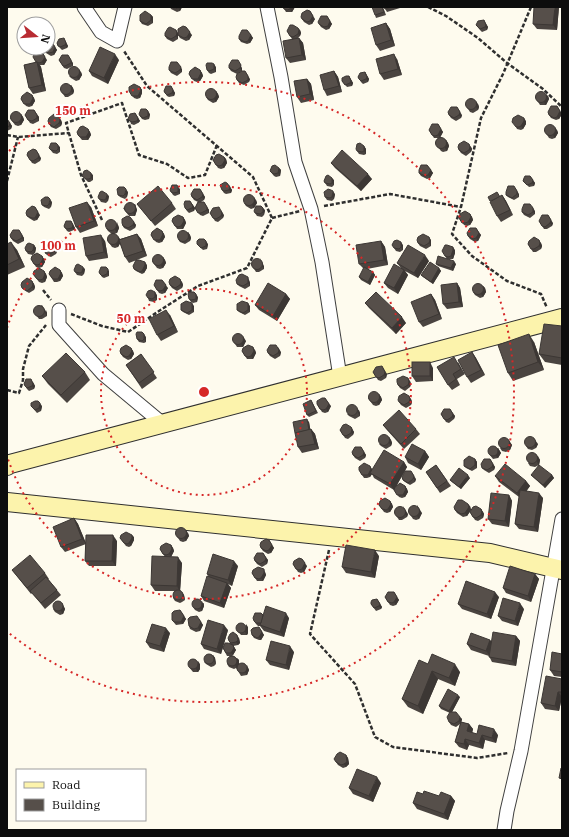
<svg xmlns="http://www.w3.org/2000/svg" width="569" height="837" font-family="'IBM Plex Serif',serif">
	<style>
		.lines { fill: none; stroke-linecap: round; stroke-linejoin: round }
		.street-casing { stroke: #404040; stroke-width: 15 }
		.secondary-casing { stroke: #2f2f2f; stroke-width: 20 }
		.path { stroke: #2f2f2f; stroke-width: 2.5; stroke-dasharray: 4 2; stroke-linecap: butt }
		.street { stroke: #fff; stroke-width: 13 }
		.secondary { stroke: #fcf3ac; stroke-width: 18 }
		.wall { fill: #4a4440 }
		.shaded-wall { fill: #3c3734 }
		.building { fill: #564f4a; stroke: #3c3734 }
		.ring { fill: none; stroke: #d62828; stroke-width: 2; stroke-dasharray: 2 4 }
		.centre { fill: #d62828; stroke: #fff; stroke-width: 2 }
		.ring-label { font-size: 12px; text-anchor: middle; font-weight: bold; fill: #d62828; stroke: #fff; stroke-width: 4; stroke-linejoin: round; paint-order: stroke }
	</style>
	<rect width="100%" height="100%" fill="#fefbee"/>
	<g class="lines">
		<g class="street-casing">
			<g id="street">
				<polyline points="84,7 101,32 117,41 125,7"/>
				<polyline points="267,7 281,77 295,162 311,209 322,262 340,377"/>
				<polyline points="59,310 59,325 103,374 163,424"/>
				<polyline points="504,830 507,811 521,751 562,519"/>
			</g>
		</g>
		<g class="secondary-casing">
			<g id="secondary">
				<polyline points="7,466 10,464 562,318"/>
				<polyline points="7,502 490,553 562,570"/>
			</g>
		</g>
		<g class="path">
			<polyline points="428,7 446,16 478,38 507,63 543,89 562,107"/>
			<polyline points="531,7 503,74 481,118 461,207 452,234 472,256 507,281 541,294 547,308"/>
			<polyline points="7,135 18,137 69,133"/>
			<polyline points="7,181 18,137"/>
			<polyline points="324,206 390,194 461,207"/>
			<polyline points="272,218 300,211"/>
			<polyline points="102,220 81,175 66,123 122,103 139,155 167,164 188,178 205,175 217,145"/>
			<polyline points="43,290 51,300"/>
			<polyline points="71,314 102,326 128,332 162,309 198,286 247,268 272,218 253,177 147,86 124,51"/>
			<polyline points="7,390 19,393 23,380 23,369 29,346 46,325"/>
			<polyline points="329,550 310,634 355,684 375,737 393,747 477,758 508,753"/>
		</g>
		<use href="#street" class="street"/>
		<use href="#secondary" class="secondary"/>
	</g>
	<g class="wall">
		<polygon points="170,7 182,7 180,11 177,12 171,9"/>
		<polygon points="283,7 295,7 292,12 286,12"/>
		<polygon points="383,7 386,15 376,18 375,15"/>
		<polygon points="384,7 400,7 400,8 387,12"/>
		<polygon points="559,7 557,30 537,29 533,24"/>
		<polygon points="151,15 153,17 153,23 148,26 142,24 140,21"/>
		<polygon points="327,16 332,24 329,29 326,30 321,27 319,24"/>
		<polygon points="302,19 315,19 312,24 309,25 304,22"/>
		<polygon points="386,23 390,29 395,46 380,51 376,45"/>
		<polygon points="485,23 488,27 487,30 482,32 480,30 476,25"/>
		<polygon points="247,30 253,38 250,43 247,44 241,42 239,39"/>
		<polygon points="300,30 301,33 300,36 298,38 299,38 303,43 306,60 290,63 286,58 292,39 287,31"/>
		<polygon points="178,35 178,39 173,42 167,39 165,36"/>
		<polygon points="178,35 192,35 189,40 186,41 180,38"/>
		<polygon points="65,41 68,46 67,48 62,50 60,48 57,43"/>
		<polygon points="52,42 57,50 54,55 51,56 46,53 44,51"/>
		<polygon points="397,59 402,75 384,80 380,74"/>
		<polygon points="47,60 44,65 40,65 41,67 46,91 33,94 29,88 24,65"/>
		<polygon points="59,60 73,63 73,66 67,69 64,68"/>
		<polygon points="119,60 108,84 92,76 89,71"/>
		<polygon points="216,67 216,72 211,74 209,73 207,70"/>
		<polygon points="229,68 242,68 242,71 237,74 231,71"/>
		<polygon points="182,69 182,72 177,76 171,73 169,70"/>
		<polygon points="200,70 202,73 203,76 200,81 197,82 194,81 189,74"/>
		<polygon points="334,71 338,77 342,92 327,96 324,90"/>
		<polygon points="81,72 82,75 79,80 76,81 71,78 69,76"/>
		<polygon points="365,72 369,79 368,82 363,84 361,82 358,77"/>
		<polygon points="349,76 353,83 352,86 347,87 342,81"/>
		<polygon points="250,79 249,82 244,85 239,83 237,80"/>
		<polygon points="307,79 311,84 314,100 301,103 297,97"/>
		<polygon points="71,85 73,88 74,91 73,94 68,97 65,97 60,89"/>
		<polygon points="171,86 175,93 174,96 169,97 167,96 164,91"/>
		<polygon points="140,87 142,90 142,93 140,98 137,99 134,98 129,91"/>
		<polygon points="216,91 218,94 219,97 216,102 213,103 208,100 206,97"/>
		<polygon points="32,95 34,98 35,101 32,106 29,107 26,106 21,99"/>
		<polygon points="548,96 549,99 546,105 540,105 535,97"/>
		<polygon points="465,104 478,104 479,107 478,110 473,113 470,112"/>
		<polygon points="557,106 562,114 559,119 556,120 551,118 549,115"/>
		<polygon points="34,110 39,117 39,121 33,124 30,123 25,115"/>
		<polygon points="135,113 140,121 138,123 134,125 131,124 130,121"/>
		<polygon points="21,114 23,117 24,120 21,125 18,126 15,125 10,118"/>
		<polygon points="150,114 149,119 145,120 142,119 140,116"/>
		<polygon points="449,115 462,115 461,118 456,121 451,118"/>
		<polygon points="7,119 12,126 11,129 7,131"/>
		<polygon points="61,120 62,123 61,126 56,129 51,127 49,124"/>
		<polygon points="526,121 526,124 523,129 521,130 517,129 516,127"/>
		<polygon points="438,124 443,132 440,137 446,140 448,143 449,146 447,151 443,152 441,151 435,143 438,138 434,138 429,130"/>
		<polygon points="88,129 90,132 91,135 88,140 82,140 78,135"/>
		<polygon points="544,130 557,130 558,133 555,138 552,139 549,138"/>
		<polygon points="364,146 366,149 366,154 364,155 359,154 357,151"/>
		<polygon points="60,147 60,152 57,154 53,153 49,148"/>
		<polygon points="471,147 472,149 471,152 466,156 461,153 459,150"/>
		<polygon points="27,155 41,158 40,161 35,164 32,163"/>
		<polygon points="224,157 226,159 227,163 224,168 221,169 218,168 213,160"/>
		<polygon points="331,163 372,179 361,191 335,168"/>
		<polygon points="427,165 433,173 430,178 427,179 421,176 419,173"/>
		<polygon points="279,168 281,170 280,176 276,177 274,176 270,171"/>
		<polygon points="93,175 93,180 90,182 88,182 82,176"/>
		<polygon points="530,176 535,183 534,186 529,187 523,181"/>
		<polygon points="334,180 334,185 332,187 327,186 324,181"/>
		<polygon points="229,185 232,190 231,193 226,194 224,193 222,190"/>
		<polygon points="180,189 180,194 175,196 173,195 170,190"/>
		<polygon points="200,189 205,197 204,200 201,202 204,202 209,210 209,213 203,216 200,215 195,208 198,202 194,200 192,197"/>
		<polygon points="128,192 127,197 125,199 120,197 118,195"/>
		<polygon points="335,194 334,199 332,201 327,200 325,197"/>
		<polygon points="519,194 519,197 514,200 508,197 506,195"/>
		<polygon points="502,195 506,201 513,215 501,222 497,216 500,197"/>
		<polygon points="109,196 108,201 106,203 101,202 99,199"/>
		<polygon points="256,200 257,203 254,208 251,209 246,206 244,203"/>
		<polygon points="52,202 51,207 49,209 44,207 42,205"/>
		<polygon points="172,203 176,209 155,226 137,204"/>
		<polygon points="135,204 137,210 135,216 129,216 123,208"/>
		<polygon points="192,204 195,208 194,211 189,213 187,211 185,208"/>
		<polygon points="91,207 98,226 80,233 76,227"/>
		<polygon points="265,210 264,215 262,217 257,216 255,213"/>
		<polygon points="535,211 535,214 530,218 524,215 522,212"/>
		<polygon points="210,213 224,215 223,218 218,222 215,221"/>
		<polygon points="470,214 472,217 473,220 470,225 467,226 464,225 459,218"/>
		<polygon points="40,215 37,220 34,221 29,218 27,216"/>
		<polygon points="130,217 136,225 135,228 130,231 124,228 123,226"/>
		<polygon points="183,217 185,220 186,223 183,229 177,229 172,221"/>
		<polygon points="71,221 75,228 74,230 69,232 67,231 64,226"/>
		<polygon points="539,221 553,223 552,226 547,229 544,229"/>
		<polygon points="118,225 119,228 117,233 114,234 120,239 137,234 141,239 147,256 129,263 125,257 120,243 118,247 115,248 112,247 107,240 112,234 108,231 106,228"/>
		<polygon points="476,228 481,235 478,241 475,242 470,239 468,236"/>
		<polygon points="19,230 24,238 24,241 18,244 13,241 11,238"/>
		<polygon points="162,231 164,234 165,237 162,242 159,243 156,242 151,235"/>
		<polygon points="188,232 190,235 191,238 190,241 185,244 180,242 178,239"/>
		<polygon points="431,240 431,246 426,249 420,246 418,243"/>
		<polygon points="105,241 108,258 89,261 86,256"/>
		<polygon points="381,241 385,247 388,265 367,269 373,272 375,275 370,285 361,280 359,277 364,269 359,264"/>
		<polygon points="541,243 542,246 541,249 536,252 533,252 528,244"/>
		<polygon points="7,244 17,250 25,267 7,275"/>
		<polygon points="197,244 208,244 207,249 203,250"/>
		<polygon points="34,245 36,248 35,253 33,255 28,254 26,251"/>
		<polygon points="403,245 403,250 400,252 396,251 394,248"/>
		<polygon points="43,248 56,248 57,251 56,254 51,257 48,256"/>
		<polygon points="455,250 455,253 453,259 447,259 445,256"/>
		<polygon points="42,256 44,259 45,262 42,267 39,268 36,267 31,259"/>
		<polygon points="163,257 165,260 166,263 163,268 160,269 157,268 152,261"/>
		<polygon points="429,261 418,278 405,271 408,275 398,294 388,288 384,283 401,268 397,263"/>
		<polygon points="251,264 264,266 264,269 259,272 256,272"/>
		<polygon points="436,264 456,264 453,271 438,266"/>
		<polygon points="147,265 147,268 144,273 142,274 136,271 134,269"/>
		<polygon points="439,268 441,271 433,284 423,277 421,275"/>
		<polygon points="85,269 84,274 82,276 77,275 75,272"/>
		<polygon points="60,270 62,273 63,276 60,281 57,282 54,282 49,274"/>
		<polygon points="44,271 46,274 47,277 45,282 42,283 39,282 33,274"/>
		<polygon points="109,271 109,276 104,278 102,277 99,272"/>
		<polygon points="249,280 250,283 250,286 245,289 239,286 237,284"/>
		<polygon points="32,281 34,284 35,287 34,290 29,293 24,290 22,288"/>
		<polygon points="182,282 183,285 182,288 177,291 172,288 170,285"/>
		<polygon points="457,283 460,288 463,307 447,309 443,304"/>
		<polygon points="154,285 168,288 165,293 162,294 159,293"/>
		<polygon points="483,286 485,288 486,292 483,297 480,298 475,295 473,292"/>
		<polygon points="286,294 290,299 277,321 259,310 255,305"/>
		<polygon points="431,294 435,300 442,319 423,327 419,322"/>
		<polygon points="157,295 157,300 154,302 149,301 148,298"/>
		<polygon points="198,297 197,302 193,303 191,302 189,299"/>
		<polygon points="365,303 406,323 396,334 369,308"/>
		<polygon points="42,305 47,313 47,316 42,319 39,319 33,311"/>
		<polygon points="194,306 194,312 189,315 183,312 181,310"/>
		<polygon points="250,306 250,312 245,315 239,312 237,310"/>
		<polygon points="170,315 178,332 161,341 157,335"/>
		<polygon points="562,326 562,365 545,362 539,354"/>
		<polygon points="146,337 146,342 144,343 139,342 137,339"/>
		<polygon points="232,339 246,341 243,347 237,347"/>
		<polygon points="534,342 544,370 513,381 508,373"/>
		<polygon points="131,348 133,351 134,354 131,359 128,360 123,357 121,354"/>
		<polygon points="255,350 256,353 253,359 247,359 242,351"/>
		<polygon points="281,352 280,356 275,359 270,356 268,353"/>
		<polygon points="472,352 476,358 485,375 471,383 467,377"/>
		<polygon points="141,354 157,378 142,389 126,365"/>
		<polygon points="458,362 465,374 457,379 460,385 452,390 448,385"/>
		<polygon points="433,368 433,381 416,382 412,376"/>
		<polygon points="85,372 90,380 67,403 48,384 42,376"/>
		<polygon points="373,372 387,374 386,378 381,381 378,380"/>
		<polygon points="410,381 411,384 410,387 405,391 400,388 398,385"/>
		<polygon points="33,382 35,386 34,389 29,391 27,389 24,384"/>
		<polygon points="379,394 381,397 382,400 379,405 376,406 373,405 368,398"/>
		<polygon points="411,399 412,402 411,405 406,408 401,405 399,402"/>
		<polygon points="311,400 318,413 309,417 307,415"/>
		<polygon points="317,404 331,406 328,412 325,413 322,412"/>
		<polygon points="31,406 42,406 41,411 37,413"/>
		<polygon points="450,409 455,416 454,419 449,423 446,422 441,414"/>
		<polygon points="359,410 360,413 360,416 355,419 349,416 347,414"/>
		<polygon points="309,422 310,429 311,429 315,434 319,449 302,453 298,447"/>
		<polygon points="383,425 416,429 420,434 404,449 387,430"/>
		<polygon points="351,427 354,432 353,435 348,439 345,438 340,430"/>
		<polygon points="389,437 391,440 392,443 391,446 386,449 381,446 379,444"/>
		<polygon points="509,441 512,445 510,450 506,452 502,451 500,448"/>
		<polygon points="538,444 536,448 532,450 528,449 526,446"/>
		<polygon points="361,447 366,455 365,458 360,461 355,458 353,455"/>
		<polygon points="498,448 501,453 498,458 493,459 489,454"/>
		<polygon points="425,451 429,457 421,470 408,463 405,457"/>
		<polygon points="538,456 540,460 539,465 535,467 530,466 528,463"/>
		<polygon points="475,459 477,462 477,468 472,471 466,468 464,466"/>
		<polygon points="490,459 495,467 494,470 489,473 484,470 482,468"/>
		<polygon points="404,462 407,467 397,485 405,486 407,489 408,492 405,497 402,498 399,497 394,490 374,478 372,474 370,477 367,478 364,478 359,470 372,469 372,470"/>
		<polygon points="436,465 451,486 440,493 426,472"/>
		<polygon points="531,475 552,475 554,478 545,488 533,477"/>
		<polygon points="495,476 526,481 530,486 526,491 543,498 538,532 519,529 515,524 519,497 499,482"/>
		<polygon points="470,478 461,489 452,482 450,480"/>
		<polygon points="416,479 415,482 410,485 405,482 403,480"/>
		<polygon points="509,495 512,501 509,527 492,524 488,519"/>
		<polygon points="390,501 392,504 393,507 390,512 387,513 384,512 379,505"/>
		<polygon points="470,506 471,510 467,516 463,517 457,513 455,510"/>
		<polygon points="481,509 483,512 484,514 483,518 478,521 475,520 470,512"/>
		<polygon points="408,511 422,513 419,519 416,520 413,519"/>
		<polygon points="394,512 408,514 407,517 402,520 399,520"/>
		<polygon points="74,518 78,524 86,543 117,541 116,566 89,566 85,561 86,544 65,552 61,547"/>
		<polygon points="175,533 188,533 189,536 186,541 183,542 180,541"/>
		<polygon points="134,537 134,540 131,546 129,547 126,546 120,538"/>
		<polygon points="269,540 274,548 271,553 268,554 263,551 261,548"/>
		<polygon points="171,545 173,548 174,551 171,557 170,557 182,563 180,591 184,595 185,600 182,602 180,603 175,601 173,598 174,591 155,591 151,585 165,557 160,549"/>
		<polygon points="263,553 268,560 267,564 262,567 257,564 255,561"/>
		<polygon points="379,556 375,578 346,573 342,567"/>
		<polygon points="293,564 307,566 304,572 301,573 298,572"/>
		<polygon points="238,566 232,586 228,584 231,588 224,608 204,601 201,596 209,577 207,574"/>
		<polygon points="12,570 45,573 49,579 48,579 61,595 45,609 32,593 31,594"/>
		<polygon points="265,572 266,575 263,581 257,581 252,573"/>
		<polygon points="535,574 539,579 531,602 506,593 503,588"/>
		<polygon points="394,592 399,600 396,605 393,606 390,605 385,597"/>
		<polygon points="499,597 491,619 462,609 458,604"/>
		<polygon points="379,602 382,607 381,609 376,611 371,604"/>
		<polygon points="62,603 65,609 63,614 60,615 55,612 53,609"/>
		<polygon points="204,603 204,606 202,611 199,612 195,610 193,607"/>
		<polygon points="524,609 518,626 502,621 498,616"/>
		<polygon points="180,610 186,619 183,624 176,625 172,620"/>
		<polygon points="263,615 289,618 284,637 264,631 260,626 258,626 256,624 254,621"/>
		<polygon points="199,619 203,625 200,631 196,632 190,629 189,626"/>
		<polygon points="248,627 248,633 247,635 241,635 237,630"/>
		<polygon points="228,630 221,654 204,649 201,644"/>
		<polygon points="261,630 264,635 261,640 259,640 254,638 252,635"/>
		<polygon points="170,633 164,652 150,648 146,642"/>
		<polygon points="516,636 520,641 516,666 492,662 489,656 471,650 467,644 490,640 491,642"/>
		<polygon points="239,638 240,643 238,645 233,646 236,650 233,655 232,655 239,660 239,664 248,668 249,670 247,675 241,676 238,671 236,668 234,669 229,667 227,664 230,656 227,656 223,648 230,644 229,641"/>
		<polygon points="294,652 289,670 270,665 266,660"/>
		<polygon points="562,654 562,677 554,676 550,670"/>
		<polygon points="213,655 215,658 216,664 214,666 211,667 206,664 204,662"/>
		<polygon points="200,664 200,669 198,672 193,672 189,667"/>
		<polygon points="428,664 460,672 455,686 438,679 423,714 408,707 402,699"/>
		<polygon points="562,679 562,697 559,711 545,709 541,703"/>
		<polygon points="460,697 452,712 462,719 461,722 469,724 473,729 472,733 477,734 498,735 496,743 485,740 483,749 469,745 467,750 459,747 455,742 460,724 456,727 451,725 449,722 450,713 441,709 439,706"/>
		<polygon points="346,755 348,758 349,764 346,767 343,768 338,765 336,762"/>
		<polygon points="381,783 373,802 353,794 349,788"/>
		<polygon points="423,794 439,796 451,796 455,801 448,820 417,809 413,803"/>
	</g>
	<g class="shaded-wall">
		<polygon points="178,7 182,7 180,11 178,8"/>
		<polygon points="291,7 295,7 292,12 290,9"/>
		<polygon points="555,7 559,7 557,30 553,25"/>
		<polygon points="310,11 315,19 312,24 310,21"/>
		<polygon points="151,15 153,17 153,23 151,20"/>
		<polygon points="484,20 488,27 487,30 485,27"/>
		<polygon points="330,21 332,24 329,29 328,26"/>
		<polygon points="386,23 390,29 395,46 391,40"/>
		<polygon points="186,27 192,35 189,40 187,37"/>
		<polygon points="298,28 300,30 301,33 300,36 298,34"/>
		<polygon points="176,30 178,33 178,39 176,36"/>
		<polygon points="251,35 253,38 250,43 248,41"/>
		<polygon points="64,38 68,46 67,48 65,45"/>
		<polygon points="299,38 303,43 306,60 302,55"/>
		<polygon points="55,47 57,50 54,55 53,52"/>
		<polygon points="42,52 47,60 44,65 42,62"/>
		<polygon points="115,54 119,60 108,84 104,78"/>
		<polygon points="394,54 397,59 402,75 398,69"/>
		<polygon points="68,55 73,63 73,66 71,63"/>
		<polygon points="238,60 242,68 242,71 240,68"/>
		<polygon points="37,62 41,67 46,91 42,85"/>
		<polygon points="177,62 182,69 182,72 180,70"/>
		<polygon points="214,64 216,67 216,72 214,69"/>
		<polygon points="79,69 81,72 82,75 79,80 77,78"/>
		<polygon points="200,70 202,73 203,76 200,81 198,79"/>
		<polygon points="245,71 250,79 249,82 248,80"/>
		<polygon points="334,71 338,77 342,92 339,86"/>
		<polygon points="365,72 369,79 368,82 366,79"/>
		<polygon points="349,76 353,83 352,86 350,83"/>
		<polygon points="307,79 311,84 314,100 310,94"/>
		<polygon points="71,85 73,88 74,91 73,94 71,91"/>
		<polygon points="171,86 175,93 174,96 172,93"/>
		<polygon points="140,87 142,90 142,93 140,98 138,96"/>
		<polygon points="216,91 218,94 219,97 216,102 214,99"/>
		<polygon points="546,94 548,96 549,99 546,105 544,102"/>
		<polygon points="32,95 34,98 35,101 32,106 30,104"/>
		<polygon points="476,101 478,104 479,107 478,110 476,107"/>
		<polygon points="457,107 462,115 461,118 459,115"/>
		<polygon points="148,111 150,114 149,119 148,116"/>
		<polygon points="560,111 562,114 559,119 557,117"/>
		<polygon points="135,113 140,121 138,123 137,121"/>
		<polygon points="21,114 23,117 24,120 21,125 19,122"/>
		<polygon points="37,115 39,117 39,121 37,118"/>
		<polygon points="59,117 61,120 62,123 61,126 59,123"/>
		<polygon points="524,118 526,121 526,124 523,129 521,126"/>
		<polygon points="10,123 12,126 11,129 9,126"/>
		<polygon points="555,127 557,130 558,133 555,138 553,135"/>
		<polygon points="88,129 90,132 91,135 88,140 86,137"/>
		<polygon points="441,129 443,132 440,138 438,135"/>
		<polygon points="446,140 448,143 449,146 447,151 445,148"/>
		<polygon points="469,144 471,147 472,149 471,152 469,150"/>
		<polygon points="58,145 60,147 60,152 58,149"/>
		<polygon points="364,146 366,149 366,154 364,151"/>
		<polygon points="36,150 41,158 40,161 38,158"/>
		<polygon points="224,157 226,159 227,163 224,168 222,165"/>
		<polygon points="279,168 281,170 280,176 278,173"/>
		<polygon points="431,170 433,173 430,178 428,175"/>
		<polygon points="91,173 93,175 93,180 91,178"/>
		<polygon points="368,174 372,179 361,191 357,186"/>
		<polygon points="530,176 535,183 534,186 532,183"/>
		<polygon points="332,178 334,180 334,185 332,183"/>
		<polygon points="227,183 232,190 231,193 229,190"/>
		<polygon points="178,187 180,189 180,194 178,192"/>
		<polygon points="126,189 128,192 127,197 125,194"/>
		<polygon points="516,189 519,194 519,197 517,194"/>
		<polygon points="333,191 335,194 334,199 332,197"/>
		<polygon points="107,194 109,196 108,201 106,199"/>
		<polygon points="203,194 205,197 204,200 202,197"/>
		<polygon points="502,195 506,201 513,215 510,210"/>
		<polygon points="254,197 256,200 257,203 254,208 252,205"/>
		<polygon points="50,199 52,202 51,207 49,204"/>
		<polygon points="190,201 195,208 194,211 192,208"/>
		<polygon points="87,202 91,207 98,226 94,221"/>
		<polygon points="135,204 137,210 135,216 133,213"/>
		<polygon points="532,206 535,211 535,214 533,212"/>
		<polygon points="35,207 40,215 37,220 35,218"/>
		<polygon points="207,207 209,210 209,213 207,210"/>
		<polygon points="263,208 265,210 264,215 263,212"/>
		<polygon points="221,210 224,215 223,218 221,216"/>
		<polygon points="470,214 472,217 473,220 470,225 468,222"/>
		<polygon points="548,215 553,223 552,226 550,223"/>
		<polygon points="183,217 185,220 186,223 183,229 181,226"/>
		<polygon points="71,221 75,228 74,230 72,228"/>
		<polygon points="117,222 119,228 117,233 115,230"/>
		<polygon points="134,222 136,225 135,228 133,225"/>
		<polygon points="162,231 164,234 165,237 162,242 160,240"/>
		<polygon points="188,232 190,235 191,238 190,241 188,238"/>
		<polygon points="479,233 481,235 478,241 476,238"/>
		<polygon points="137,234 141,239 147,256 143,251"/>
		<polygon points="22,235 24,238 24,241 22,238"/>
		<polygon points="101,235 105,241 108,258 104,252"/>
		<polygon points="118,236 120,239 121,242 118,247 116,245"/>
		<polygon points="429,237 431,240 431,246 429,243"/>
		<polygon points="539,240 541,243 542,246 541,249 539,246"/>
		<polygon points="206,241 208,244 207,249 206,246"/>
		<polygon points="381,241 385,247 388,265 384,260"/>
		<polygon points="11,242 17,250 25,267 19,259"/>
		<polygon points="401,242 403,245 403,250 401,247"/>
		<polygon points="34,245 36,248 35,253 33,250"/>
		<polygon points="54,245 56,248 57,251 56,254 55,251"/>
		<polygon points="453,247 455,250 455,253 453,259 451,256"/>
		<polygon points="425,255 429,261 418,278 414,273"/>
		<polygon points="42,256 44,259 45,262 42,267 40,264"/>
		<polygon points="163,257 165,260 166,263 163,268 161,266"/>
		<polygon points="260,258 264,266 264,269 262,266"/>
		<polygon points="454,261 456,264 453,271 451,268"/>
		<polygon points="145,262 147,265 147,268 144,273 142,271"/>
		<polygon points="83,267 85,269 84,274 82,272"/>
		<polygon points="439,268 441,271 433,284 431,282"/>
		<polygon points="108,269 109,271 109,276 107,274"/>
		<polygon points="60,270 62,273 63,276 60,281 58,279"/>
		<polygon points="404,270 408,275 398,294 394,288"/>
		<polygon points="44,271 46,274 47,277 45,282 43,279"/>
		<polygon points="373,272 375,275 370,285 368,282"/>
		<polygon points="248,277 250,283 250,286 248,283"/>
		<polygon points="180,279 182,282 183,285 182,288 180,285"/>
		<polygon points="162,280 168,288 165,293 163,290"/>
		<polygon points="32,281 34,284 35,287 34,290 32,287"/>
		<polygon points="457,283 460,288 463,307 459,302"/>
		<polygon points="483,286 485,288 486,292 483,297 481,294"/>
		<polygon points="155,292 157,295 157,300 155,297"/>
		<polygon points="196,294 198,297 197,302 196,299"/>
		<polygon points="286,294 290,299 277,321 273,316"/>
		<polygon points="431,294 435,300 442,319 439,314"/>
		<polygon points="192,303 194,306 194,312 192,310"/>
		<polygon points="248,303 250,306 250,312 248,310"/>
		<polygon points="46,310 47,313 47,316 45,313"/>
		<polygon points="166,310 170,315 178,332 174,326"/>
		<polygon points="402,317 406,323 396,334 392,328"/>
		<polygon points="144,334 146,337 146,342 144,339"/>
		<polygon points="529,334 534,342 544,370 538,362"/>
		<polygon points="243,336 246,341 243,347 241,344"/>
		<polygon points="253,347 255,350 256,353 253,359 251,356"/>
		<polygon points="278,347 281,352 280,356 278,353"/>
		<polygon points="131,348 133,351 134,354 131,359 129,356"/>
		<polygon points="472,352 476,358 485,375 481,370"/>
		<polygon points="430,362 433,368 433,381 430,376"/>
		<polygon points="382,366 387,374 386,378 384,375"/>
		<polygon points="408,378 410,381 411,384 410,387 408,385"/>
		<polygon points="31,379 35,386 34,389 32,386"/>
		<polygon points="379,394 381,397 382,400 379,405 377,403"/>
		<polygon points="409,396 411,399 412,402 411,405 409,402"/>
		<polygon points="325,398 331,406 328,412 326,409"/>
		<polygon points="40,403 42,406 41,411 39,408"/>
		<polygon points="357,407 360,413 360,416 358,413"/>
		<polygon points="453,414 455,416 454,419 452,417"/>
		<polygon points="307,419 309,422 311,433 309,431"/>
		<polygon points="351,427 354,432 353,435 351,433"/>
		<polygon points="311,429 315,434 319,449 315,444"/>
		<polygon points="389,437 391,440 392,443 391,446 389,443"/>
		<polygon points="533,437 538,444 536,448 534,445"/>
		<polygon points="508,439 512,445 510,450 509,447"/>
		<polygon points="498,448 501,453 498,458 496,456"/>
		<polygon points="425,451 429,457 421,470 418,464"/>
		<polygon points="364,452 366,455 365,458 363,455"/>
		<polygon points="536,454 540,460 539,465 537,462"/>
		<polygon points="475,459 477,462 477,468 475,465"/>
		<polygon points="404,462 407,467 394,490 390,484"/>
		<polygon points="493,464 495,467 494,470 492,467"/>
		<polygon points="370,466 372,469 373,472 370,473 372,474 370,477 368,475"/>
		<polygon points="411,471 416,479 415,482 413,479"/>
		<polygon points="468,475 470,478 461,489 459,487"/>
		<polygon points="552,475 554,478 545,488 543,485"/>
		<polygon points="526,481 530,486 521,499 517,493"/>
		<polygon points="405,486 407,489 408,492 405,497 403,495"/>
		<polygon points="539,493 543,498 538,532 534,527"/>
		<polygon points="509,495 512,501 509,527 505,521"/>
		<polygon points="390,501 392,504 393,507 390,512 388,509"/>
		<polygon points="468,504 470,506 471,510 467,516 465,513"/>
		<polygon points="417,505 422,513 419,519 417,516"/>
		<polygon points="403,506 408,514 407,517 405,514"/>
		<polygon points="481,509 483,512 484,514 483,518 481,515"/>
		<polygon points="74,518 78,524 86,544 82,539"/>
		<polygon points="186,530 188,533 189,536 186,541 184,538"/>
		<polygon points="113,535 117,541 116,566 112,561"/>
		<polygon points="132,535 134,537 134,540 131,546 129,543"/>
		<polygon points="171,545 173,548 174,551 171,557 169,554"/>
		<polygon points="272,545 274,548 271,553 269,550"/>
		<polygon points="375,550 379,556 375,578 371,572"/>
		<polygon points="178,557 182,563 180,592 177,586"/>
		<polygon points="266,558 268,560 267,564 265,561"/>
		<polygon points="302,559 307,566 304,572 302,569"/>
		<polygon points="234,561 238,566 232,586 228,580"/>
		<polygon points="264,569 266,575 263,581 261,578"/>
		<polygon points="535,574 539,579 531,602 528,596"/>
		<polygon points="227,583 231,588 224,608 220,603"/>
		<polygon points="182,592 184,595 185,600 183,597"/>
		<polygon points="495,592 499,597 491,619 487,614"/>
		<polygon points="397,597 399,600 396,605 394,602"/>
		<polygon points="377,599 382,607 381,609 379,606"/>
		<polygon points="202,601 204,606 202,611 200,608"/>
		<polygon points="62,603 65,609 63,614 61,611"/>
		<polygon points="520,603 524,609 518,626 515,621"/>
		<polygon points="286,613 289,618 284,637 280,632"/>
		<polygon points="184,616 186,619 183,624 181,622"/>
		<polygon points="201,622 203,625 200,631 198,628"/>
		<polygon points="246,624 248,627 248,633 247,635 245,632"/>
		<polygon points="224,625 228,630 221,654 217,649"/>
		<polygon points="166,628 170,633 164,652 160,646"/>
		<polygon points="262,632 264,635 261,640 259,637"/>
		<polygon points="237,635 239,638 240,643 238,645 236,642"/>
		<polygon points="516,636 520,641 516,666 512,661"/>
		<polygon points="490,640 494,645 490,656 486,651"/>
		<polygon points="233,645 236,650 233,655 231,653"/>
		<polygon points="290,646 294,652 289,670 286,665"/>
		<polygon points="213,655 215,658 216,664 214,661"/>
		<polygon points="237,658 239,660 239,666 237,668 235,665"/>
		<polygon points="198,661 200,664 200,669 198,672 196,669"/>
		<polygon points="455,664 460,672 455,686 449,678"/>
		<polygon points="247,665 249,670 247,675 245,672"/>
		<polygon points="432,671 438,679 423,714 418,706"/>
		<polygon points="558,692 562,697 559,711 555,706"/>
		<polygon points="458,695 460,697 451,714 449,711"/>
		<polygon points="460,717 462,719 461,724 459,721"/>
		<polygon points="469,724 473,729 471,737 467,731"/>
		<polygon points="494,729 498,735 496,743 492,738"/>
		<polygon points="482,735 485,740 483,749 479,743"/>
		<polygon points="465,739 469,745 467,750 464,744"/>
		<polygon points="346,755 348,758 349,764 346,767 344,764"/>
		<polygon points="377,777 381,783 373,802 369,796"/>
		<polygon points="451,796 455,801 448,820 444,814"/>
	</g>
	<g class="building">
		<polygon points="171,7 178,7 178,8 175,9"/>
		<polygon points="283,7 291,7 290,9 287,10 284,9"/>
		<polygon points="372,7 382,7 384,12 375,15"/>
		<polygon points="384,7 392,7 385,9"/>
		<polygon points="534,7 555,7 553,25 533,24"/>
		<polygon points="307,10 310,11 313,16 310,21 307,22 302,19 301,17 302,13"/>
		<polygon points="145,11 151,15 151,20 146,24 140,21 140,15"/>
		<polygon points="321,16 327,16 330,21 328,26 324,27 319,24 318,22"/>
		<polygon points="484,20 486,25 485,27 480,29 476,25 478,21"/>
		<polygon points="386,23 391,40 376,45 371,28"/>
		<polygon points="290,25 293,25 298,28 299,30 298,34 293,37 290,36 287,31"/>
		<polygon points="183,26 186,27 190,32 187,37 184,38 178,35 178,29"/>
		<polygon points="170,27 176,30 177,33 176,36 171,39 165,36 165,33 168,28"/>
		<polygon points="242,30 247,30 251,35 248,41 245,42 239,39 239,36"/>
		<polygon points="64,38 66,43 65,45 60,47 58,46 57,43 59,39"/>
		<polygon points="299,38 302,55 286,58 283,41"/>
		<polygon points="48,42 52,42 55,47 53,52 49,53 44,51 43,48 48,48"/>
		<polygon points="100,47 115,54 104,78 89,71"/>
		<polygon points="39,51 42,52 45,57 42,62 39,63 37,62 36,62 33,57 34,54"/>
		<polygon points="394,54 398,69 380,74 376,59"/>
		<polygon points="62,55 68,55 71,60 71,63 65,66 63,66 59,60"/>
		<polygon points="232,60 238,60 241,65 240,68 235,71 229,68 229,65"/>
		<polygon points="37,62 42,85 29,88 24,65"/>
		<polygon points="171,62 177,62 181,67 180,70 175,73 169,70 169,67"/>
		<polygon points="207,63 212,63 214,64 214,69 209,71 207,70 206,65"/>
		<circle cx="74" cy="72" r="5.5"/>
		<polygon points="195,67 200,70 201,73 198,79 192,79 189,74 190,71"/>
		<polygon points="242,71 245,71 248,76 248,80 242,83 237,80 236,77 237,74"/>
		<polygon points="334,71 339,86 324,90 320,75"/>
		<polygon points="365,72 367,77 366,79 361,81 359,79 358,77 360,73"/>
		<polygon points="346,76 349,76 351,81 350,83 345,85 342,81 342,78"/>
		<polygon points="307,79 310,94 297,97 294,81"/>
		<circle cx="66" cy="89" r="5.5"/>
		<polygon points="134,84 140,87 141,90 138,96 132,96 129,91 129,87"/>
		<polygon points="166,86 171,86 173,90 172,93 167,95 165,93 164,91"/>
		<circle cx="211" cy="94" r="5.5"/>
		<circle cx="541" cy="97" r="5.5"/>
		<polygon points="27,92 32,95 33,98 30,104 24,104 21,99 22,96"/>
		<circle cx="471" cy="104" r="5.5"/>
		<polygon points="551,106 557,106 560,111 557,117 554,118 549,115 548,112"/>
		<polygon points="451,107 457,107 460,112 459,115 454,118 449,115 448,112"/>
		<polygon points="141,109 146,109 148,111 148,116 143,118 140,116 139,114"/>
		<polygon points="28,110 34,110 37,115 37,118 32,121 28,120 25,115"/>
		<circle cx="16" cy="117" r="5.5"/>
		<polygon points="135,113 138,118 137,121 132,122 130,121 128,119 130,114"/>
		<polygon points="54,114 59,117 60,120 59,123 54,127 49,124 48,121 49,118"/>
		<polygon points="518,115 524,118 524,121 521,126 519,127 516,127 512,122 513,118"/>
		<polygon points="7,119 10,123 9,126 7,128"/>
		<polygon points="432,124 438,124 441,129 438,135 435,136 432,135 429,130"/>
		<circle cx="550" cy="130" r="5.5"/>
		<polygon points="83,126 88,129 89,132 86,137 80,137 78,135 77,132 80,127"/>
		<circle cx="441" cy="143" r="5.5"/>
		<polygon points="464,141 469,144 470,147 469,150 464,153 459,150 458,147 459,144"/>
		<polygon points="51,143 56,143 58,145 58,149 56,151 51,150 49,148"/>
		<polygon points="360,143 364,146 364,151 362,152 357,151 356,149 357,144"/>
		<polygon points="33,149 36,150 39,155 38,158 33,161 30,160 27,155 28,152"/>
		<polygon points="342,150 368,174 357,186 331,163"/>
		<polygon points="219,154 224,157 225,160 222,165 219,166 216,165 213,160 216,155"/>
		<polygon points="275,165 279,168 278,173 274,174 272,173 270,171 272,166"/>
		<polygon points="421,165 427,165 431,170 428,175 425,176 419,173 419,170"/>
		<polygon points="87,170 91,173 91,178 89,179 86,179 82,176 84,171"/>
		<polygon points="328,175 332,178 332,183 330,184 325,183 324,181 326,176"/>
		<polygon points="525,176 530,176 533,180 532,183 527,185 523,181 524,178"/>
		<polygon points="225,182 227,183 230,187 229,190 224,191 222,190 220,185"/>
		<polygon points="172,185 177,185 178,187 178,192 173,193 171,192 170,190"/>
		<polygon points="158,186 172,203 151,221 137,204"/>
		<polygon points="508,186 514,186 517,191 517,194 512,198 506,195 506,192"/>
		<polygon points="119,187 124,187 126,189 125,194 123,196 118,195 117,189"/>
		<polygon points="194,189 200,189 203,194 202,197 197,200 192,197 191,194"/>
		<polygon points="328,189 331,190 333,191 332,197 330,198 325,197 324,192"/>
		<polygon points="102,191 107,194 106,199 104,200 99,199 98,197 100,192"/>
		<polygon points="497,192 500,197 490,201 488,197"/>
		<circle cx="249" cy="200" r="5.5"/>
		<polygon points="502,195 510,210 497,216 490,202"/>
		<polygon points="45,197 48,197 50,199 49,204 47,206 42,205 41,200"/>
		<polygon points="185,201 190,201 193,206 192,208 187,210 185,208 184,204"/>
		<polygon points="87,202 94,221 76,227 69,208"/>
		<polygon points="198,202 204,202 207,207 207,210 201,213 198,213 195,208"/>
		<circle cx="130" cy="208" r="5.5"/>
		<polygon points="524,204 530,204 533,208 533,212 528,215 522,212 522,209"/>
		<polygon points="32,206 35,207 38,212 35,218 32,218 27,216 26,213 27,210"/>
		<polygon points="256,206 261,206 263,208 263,212 260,214 255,213 254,211"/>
		<polygon points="219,207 222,213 221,216 216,219 213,218 210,213 213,208"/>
		<polygon points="465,211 470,214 471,217 468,222 465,223 462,223 459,218 460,214"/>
		<polygon points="178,215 183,217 184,221 181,226 178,227 175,226 172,221 173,218"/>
		<polygon points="542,215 548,215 551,220 550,223 545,227 542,226 539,221"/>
		<polygon points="127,216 130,217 134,222 133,225 128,228 123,226 122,223 122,219"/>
		<circle cx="111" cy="225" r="5.5"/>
		<polygon points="66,221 71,221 73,225 72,228 67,229 65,228 64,226"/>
		<polygon points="157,228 162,231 163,234 160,240 154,240 151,235 152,232"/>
		<polygon points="470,228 476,228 479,233 476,238 473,239 468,236 467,233"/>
		<polygon points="13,230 19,230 22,235 22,238 16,241 11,238 10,235"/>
		<circle cx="183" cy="236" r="5.5"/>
		<circle cx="113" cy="239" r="5.5"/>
		<polygon points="137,234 143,251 125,257 119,240"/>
		<polygon points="423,234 429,237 430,240 429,243 424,246 418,243 417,240 418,237"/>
		<polygon points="101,235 104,252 86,256 83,238"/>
		<polygon points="534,237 539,240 540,243 539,246 534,249 531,249 528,244 529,241"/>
		<polygon points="199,239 204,239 206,241 206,246 201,248 197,244 197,241"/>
		<polygon points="397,240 401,242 401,247 399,249 394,248 392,245 394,241"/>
		<polygon points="381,241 384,260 359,264 356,245"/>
		<polygon points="11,242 19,259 7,265 7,244"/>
		<polygon points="49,242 54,245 55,248 55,251 50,254 46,254 43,248 46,243"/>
		<polygon points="29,243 34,245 33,250 31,252 26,251 25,248 27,244"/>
		<polygon points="408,245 425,255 414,273 397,263"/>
		<polygon points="445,245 447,245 453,247 453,250 451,256 448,257 445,256 442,251"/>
		<polygon points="37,253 42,256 43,259 40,264 37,265 34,264 31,259 32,256"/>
		<circle cx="158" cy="260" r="5.5"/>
		<polygon points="438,256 454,261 451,268 436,264"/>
		<circle cx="257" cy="264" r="5.5"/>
		<polygon points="136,260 139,260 145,262 145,265 142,271 140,272 134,269 133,266"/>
		<polygon points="430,262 439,268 431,282 421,275"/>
		<polygon points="78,264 83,267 82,272 80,273 75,272 74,270 76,265"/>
		<polygon points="394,264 404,270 394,288 384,283"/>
		<polygon points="55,267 60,270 61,273 58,279 53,279 49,274 50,271"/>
		<polygon points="101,267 106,267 108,269 107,274 102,276 100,274 99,272"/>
		<polygon points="364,267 373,272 368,282 359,277"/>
		<polygon points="39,268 44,271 45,274 43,279 40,280 37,279 33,274 34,271"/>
		<polygon points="242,274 248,277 248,283 243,286 237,284 236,280 239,275"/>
		<polygon points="175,276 180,279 181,282 180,285 175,288 170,285 169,282 170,279"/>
		<polygon points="27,278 32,281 33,284 32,287 27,291 22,288 21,285 22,282"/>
		<polygon points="156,280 162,280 166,285 163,290 160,291 157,290 154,285"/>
		<polygon points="268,283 286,294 273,316 255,305"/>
		<polygon points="457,283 459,302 443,304 441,285"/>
		<circle cx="478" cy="289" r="5.5"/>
		<polygon points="151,290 155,292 155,297 152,299 148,298 146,295 148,291"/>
		<polygon points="189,292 194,292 196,294 196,299 191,300 189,299 188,294"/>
		<polygon points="376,292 402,317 392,328 365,303"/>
		<polygon points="431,294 439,314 419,322 411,302"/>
		<polygon points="186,301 192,303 192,310 187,313 181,310 181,304"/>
		<polygon points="242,301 248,303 248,310 243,313 237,310 237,304"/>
		<circle cx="39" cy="311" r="5.5"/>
		<polygon points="166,310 174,326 157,335 149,319"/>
		<polygon points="544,324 562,326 562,358 539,354"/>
		<polygon points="137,332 142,332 144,334 144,339 142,341 137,339 136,334"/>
		<circle cx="238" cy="339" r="5.5"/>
		<polygon points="529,334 538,362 508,373 498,345"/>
		<polygon points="126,345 131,348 132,351 129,356 126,357 121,354 120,351 121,348"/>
		<polygon points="248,345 253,347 254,351 251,356 248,357 245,356 242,351 243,348"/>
		<polygon points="270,345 276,345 279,350 278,353 273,356 268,353 267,350"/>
		<polygon points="472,352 481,370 467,377 458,360"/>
		<polygon points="66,353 85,372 61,395 42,376"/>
		<polygon points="141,354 154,372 139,383 126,365"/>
		<polygon points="454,357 461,369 453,374 456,379 448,385 437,367"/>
		<rect x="412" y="362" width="18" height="14"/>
		<polygon points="382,366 385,372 384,375 379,378 376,377 373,372 376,367"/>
		<polygon points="403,376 408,378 409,382 408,385 403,388 398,385 397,382 397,379"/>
		<polygon points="26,379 31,379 33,384 32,386 27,388 25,386 24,384"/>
		<circle cx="374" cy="397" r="5.5"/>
		<polygon points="404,393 409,396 410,399 409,402 404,405 399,402 398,400 399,396"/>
		<polygon points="322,398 325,398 329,404 326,409 323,410 320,409 317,404 317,401"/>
		<polygon points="311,400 316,411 307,415 303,404"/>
		<polygon points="35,401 38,401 40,403 39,408 35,410 31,406 31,403"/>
		<circle cx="352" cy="410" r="5.5"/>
		<polygon points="444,409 450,409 453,414 452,417 447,420 444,419 441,414"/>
		<polygon points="399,410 416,429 401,444 383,425"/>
		<polygon points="307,419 309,430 295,433 293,422"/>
		<polygon points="346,424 351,427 352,429 351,433 346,436 343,435 340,430 343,425"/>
		<polygon points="311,429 315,444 298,447 295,433"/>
		<circle cx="384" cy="440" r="5.5"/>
		<circle cx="530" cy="442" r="5.5"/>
		<circle cx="504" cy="443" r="5.5"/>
		<polygon points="412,444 425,451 418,464 405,457"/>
		<circle cx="493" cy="451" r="5"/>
		<polygon points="355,447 361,447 364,452 363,455 358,458 353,455 352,452"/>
		<polygon points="384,450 404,462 390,484 370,473"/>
		<circle cx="532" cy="458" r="5.5"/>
		<polygon points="469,456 475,459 475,465 470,469 464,466 464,460"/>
		<polygon points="484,459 490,459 493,464 492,467 487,470 482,468 481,464"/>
		<polygon points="364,463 370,466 371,469 368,475 362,475 359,470 359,467"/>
		<polygon points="505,464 526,481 517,493 495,476"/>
		<polygon points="436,465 447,481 437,488 426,472"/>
		<polygon points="539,465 552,475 543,485 531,475"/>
		<polygon points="459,468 468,475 459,487 450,480"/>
		<polygon points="405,471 411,471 414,476 413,479 408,483 403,480 402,477"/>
		<polygon points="400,483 405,486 406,489 403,495 397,495 394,490 395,487"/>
		<polygon points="520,490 539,493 534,527 515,524"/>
		<polygon points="491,493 509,495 505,521 488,519"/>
		<polygon points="385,498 390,501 391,504 388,509 386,510 382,509 379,505 380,501"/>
		<polygon points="458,500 462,500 468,504 469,507 465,513 461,514 455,510 454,507"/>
		<circle cx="414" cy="511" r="5.5"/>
		<polygon points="476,506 481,509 482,512 481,515 476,518 473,517 470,512 473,507"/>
		<circle cx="400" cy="512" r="5.5"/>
		<polygon points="74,518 82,539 61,547 53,527"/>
		<circle cx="181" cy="533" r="5.5"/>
		<polygon points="126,532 132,535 132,538 129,543 127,544 124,543 120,538 121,535"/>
		<polygon points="86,535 113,535 112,561 85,561"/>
		<polygon points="266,539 269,540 272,545 269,550 266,551 261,548 260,545 261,542"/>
		<polygon points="166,543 171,545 172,549 169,554 166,555 163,554 160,549 161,546"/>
		<polygon points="346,545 375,550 371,572 342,567"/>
		<polygon points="257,553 263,553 266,558 265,561 260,564 255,561 254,558"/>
		<polygon points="213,554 234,561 228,580 207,574"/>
		<polygon points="30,555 45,573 27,588 12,570"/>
		<polygon points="152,556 178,557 177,586 151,585"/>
		<polygon points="299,558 302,559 305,563 302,569 299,570 296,569 293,564 294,561"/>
		<polygon points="510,566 535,574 528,596 503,588"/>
		<polygon points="258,567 264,569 264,573 261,578 259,579 255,578 252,573 253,570"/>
		<polygon points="207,576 227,583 220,603 201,596"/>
		<polygon points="46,577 57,590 41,603 30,591"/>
		<polygon points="466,581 495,592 487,614 458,604"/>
		<circle cx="178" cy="595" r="5"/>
		<polygon points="388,592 394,592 397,597 394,602 392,603 388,602 385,597"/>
		<polygon points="503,598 520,603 515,621 498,616"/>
		<circle cx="197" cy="604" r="5"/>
		<polygon points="377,599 380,604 379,606 374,608 371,604 371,602 372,600"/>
		<circle cx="58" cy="606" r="5"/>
		<polygon points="266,606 286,613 280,632 260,625"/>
		<polygon points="180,610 184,616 181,622 174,622 172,620 172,613 174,611"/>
		<polygon points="255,613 261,613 263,615 261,623 256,623 254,621 253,618"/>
		<polygon points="197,616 201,622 198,628 194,629 189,626 188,619 190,617"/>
		<polygon points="208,620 224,625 217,649 201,644"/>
		<circle cx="241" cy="628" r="5"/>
		<polygon points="152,624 166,628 160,646 146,642"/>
		<polygon points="259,627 262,632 259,637 257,638 252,635 251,630 253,628"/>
		<polygon points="233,632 237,635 238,640 236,642 231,643 229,641 228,638 230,634"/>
		<polygon points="493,632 516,636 512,661 489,657"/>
		<polygon points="471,633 490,640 486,651 467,644"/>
		<polygon points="271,641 290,646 286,665 266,660"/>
		<polygon points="225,643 228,643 233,645 234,648 231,653 226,653 223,648"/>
		<polygon points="552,652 562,654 562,672 550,670"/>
		<circle cx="209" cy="659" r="5"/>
		<polygon points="432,654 455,664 449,678 432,671 418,706 402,699 419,660 428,664"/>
		<circle cx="232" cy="661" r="5"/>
		<circle cx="193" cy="664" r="5"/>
		<circle cx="242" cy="668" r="5"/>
		<polygon points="546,676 562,679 562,692 558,692 555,706 541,703"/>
		<polygon points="448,689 458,695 449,711 439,706"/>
		<polygon points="450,712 456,712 460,717 459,721 454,724 449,722 447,717"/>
		<polygon points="461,722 469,724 467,731 477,734 479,725 494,729 492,738 482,735 479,743 465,739 464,744 455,742"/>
		<polygon points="340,752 346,755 347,762 344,764 341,765 336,762 334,759 337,754"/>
		<polygon points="561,768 562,768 562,779 559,778"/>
		<polygon points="357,769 377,777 369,796 349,788"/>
		<polygon points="424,791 439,796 441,792 451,796 444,814 413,803 417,792 423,794"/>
	</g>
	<g class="ring">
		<circle cx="204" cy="392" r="103"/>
		<path d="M7 328A207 207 0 1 1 7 456"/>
		<path d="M9 151A310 310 0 1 1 9 633"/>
	</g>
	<circle cx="204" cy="392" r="6" class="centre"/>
	<g class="ring-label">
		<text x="73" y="115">150 m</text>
		<text x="58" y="250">100 m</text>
		<text x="131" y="323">50 m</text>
	</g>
	<rect width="569" height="837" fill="none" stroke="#0d0d0d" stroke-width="16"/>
	<rect x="16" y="769" width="130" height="52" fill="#ffffff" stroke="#9e9e9e"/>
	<rect x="24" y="782" width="20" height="6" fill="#fcf3ac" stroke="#9e9e9e"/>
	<text x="52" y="789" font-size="12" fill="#0d0d0d">Road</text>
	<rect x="24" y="799" width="20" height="12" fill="#564f4a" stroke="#9e9e9e"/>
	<text x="52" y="809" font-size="12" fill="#0d0d0d">Building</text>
	<g transform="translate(36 36) rotate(107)"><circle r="19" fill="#ffffff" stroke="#9e9e9e"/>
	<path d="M0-3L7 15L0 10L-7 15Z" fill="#b82b32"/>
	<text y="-6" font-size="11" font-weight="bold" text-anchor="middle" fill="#0d0d0d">N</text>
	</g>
</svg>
